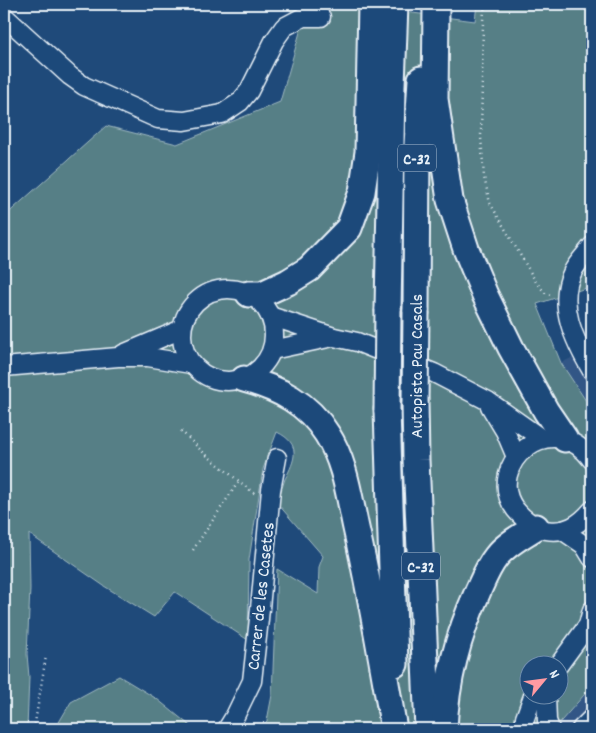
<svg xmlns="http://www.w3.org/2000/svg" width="596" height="733" font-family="Dekko,sans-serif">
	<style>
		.built { fill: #325686 }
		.green { fill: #567f86; stroke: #9fb8bf; fill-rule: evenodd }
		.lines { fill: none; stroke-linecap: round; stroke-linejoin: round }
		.minor-casing { stroke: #e8f1f8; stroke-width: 21 }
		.highway-casing { stroke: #e8f1f8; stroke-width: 29 }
		.path { stroke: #e8f1f8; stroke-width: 2.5; stroke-dasharray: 1 4; stroke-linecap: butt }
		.minor { stroke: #1f4a7a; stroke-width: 18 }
		.highway { stroke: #1f4a7a; stroke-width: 25 }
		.highway-bridge-casing { stroke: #e8f1f8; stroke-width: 29; stroke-linecap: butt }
		.highway-bridge { stroke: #1f4a7a; stroke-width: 25 }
		.labels { text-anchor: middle; stroke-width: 4; stroke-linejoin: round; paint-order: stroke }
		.shield { fill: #1f4a7a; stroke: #acbfd2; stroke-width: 1 }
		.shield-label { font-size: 16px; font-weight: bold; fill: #e8f1f8 }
		.street-label { font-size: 18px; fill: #e8f1f8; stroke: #1f4a7a }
	</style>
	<rect width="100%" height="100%" fill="#1f4a7a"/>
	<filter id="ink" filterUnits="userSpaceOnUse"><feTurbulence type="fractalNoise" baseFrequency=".02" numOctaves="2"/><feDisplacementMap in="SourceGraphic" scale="10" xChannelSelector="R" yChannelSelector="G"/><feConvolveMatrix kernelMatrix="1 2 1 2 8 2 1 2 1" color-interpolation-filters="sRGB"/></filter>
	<g filter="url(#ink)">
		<g class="built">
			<polygon points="592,348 592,410 561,363"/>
			<polygon points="592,686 592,729 554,729 578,703"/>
		</g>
		<g class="green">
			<path d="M288,4h54l133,17 2,-17h115v282l-55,18 24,59 31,47v276l-38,43h-295l8,-8 5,-26 5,-126 41,25 1,-27 4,-11 -46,-53c3,-8 5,-16 8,-24 10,-19 17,-35 -8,-47l-14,37 -14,91 -1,80 -73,-48 -21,25 -50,-31 -75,-52 1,55 -3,65 2,23 -2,52h-23v-408l2,-1 -2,-10v-93l102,-91 71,18 103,-42 20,-70zM528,666h30v30h-30z"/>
			<polygon points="119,676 157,699 194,729 55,729 71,702"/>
		</g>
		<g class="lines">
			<g class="minor-casing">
				<g id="minor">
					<polyline points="4,16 70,76 84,86 158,119 184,121 222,114 240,102 249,91 274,41 284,27 303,17 321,17"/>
					<path d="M592,246c-6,8 -14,16 -19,25 -17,33 2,71 19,100"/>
					<circle cx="228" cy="335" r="46"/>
					<polyline points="270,316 334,337 357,342 434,373 488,401 542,439"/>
					<polyline points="272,350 333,337"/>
					<polyline points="123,354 182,329"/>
					<polyline points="4,367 118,357 148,357 191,364"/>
					<polyline points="490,406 505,431 516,457"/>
					<path d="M592,460c-41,-55 -109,6 -77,49 9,11 18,18 31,21 20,4 34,-6 46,-20"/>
					<polyline points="562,530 584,545 592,558"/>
					<polyline points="558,666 588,625 592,610"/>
					<polyline points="546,696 547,721 550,729"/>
					<polyline points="227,729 235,716 252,681 259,619 271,490 277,458"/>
					<polyline points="524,729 525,718 533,696"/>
					<polyline points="581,729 592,718"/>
				</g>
			</g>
			<g class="highway-casing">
				<g id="highway">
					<polyline points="434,4 436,8 435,99 450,200 466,249 485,295 511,348 546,411 565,439"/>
					<polyline points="249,294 262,294 288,282 309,269 349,228 362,192 368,152 371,4"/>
					<polyline points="388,310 392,86 395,4"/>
					<polyline points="416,312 417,145 421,79"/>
					<path d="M244,379c34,9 64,24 83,55 18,28 22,62 29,94 15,66 26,134 38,201"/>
					<polyline points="415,402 416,460 428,729"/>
					<polyline points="387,410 395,664"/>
					<path d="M444,729c2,-48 14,-94 34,-138 5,-11 10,-24 18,-34 10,-13 26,-21 40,-30"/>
				</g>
			</g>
			<g class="path">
				<polyline points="485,4 483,20 481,137 484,177 490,203 536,282 546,294 552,295"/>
				<polyline points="181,431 205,454 255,494"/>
				<polyline points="193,550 239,481"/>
				<polyline points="34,729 46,656"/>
			</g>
			<use href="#minor" class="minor"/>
			<use href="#highway" class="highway"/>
			<g class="highway-bridge-casing">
				<g id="highway-bridge">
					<polyline points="415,402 416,312"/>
					<polyline points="387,410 388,310"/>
				</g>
			</g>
			<use href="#highway-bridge" class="highway-bridge"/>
		</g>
	</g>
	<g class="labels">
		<g class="shield">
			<rect x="398" y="144.5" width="38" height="27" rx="4"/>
			<rect x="402" y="552.5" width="38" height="27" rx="4"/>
		</g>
		<g class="shield-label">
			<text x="417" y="164">C-32</text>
			<text x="421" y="572">C-32</text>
		</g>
		<g class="street-label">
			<text transform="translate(416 366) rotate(-90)" y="6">Autopista Pau Casals</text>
			<text transform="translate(260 596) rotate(-84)" y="6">Carrer de les Casetes</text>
		</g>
	</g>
	<rect width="596" height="733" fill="none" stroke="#1f4a7a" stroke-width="20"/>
	<rect x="10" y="10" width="576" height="713" fill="none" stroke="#e8f1f8" stroke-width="2" filter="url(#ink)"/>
	<g transform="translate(544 680) rotate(61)"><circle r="24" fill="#1f4a7a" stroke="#6f8dac"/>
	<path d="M0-4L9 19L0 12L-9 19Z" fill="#ff9aa2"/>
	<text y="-8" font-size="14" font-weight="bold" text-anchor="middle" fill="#e8f1f8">N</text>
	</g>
</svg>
